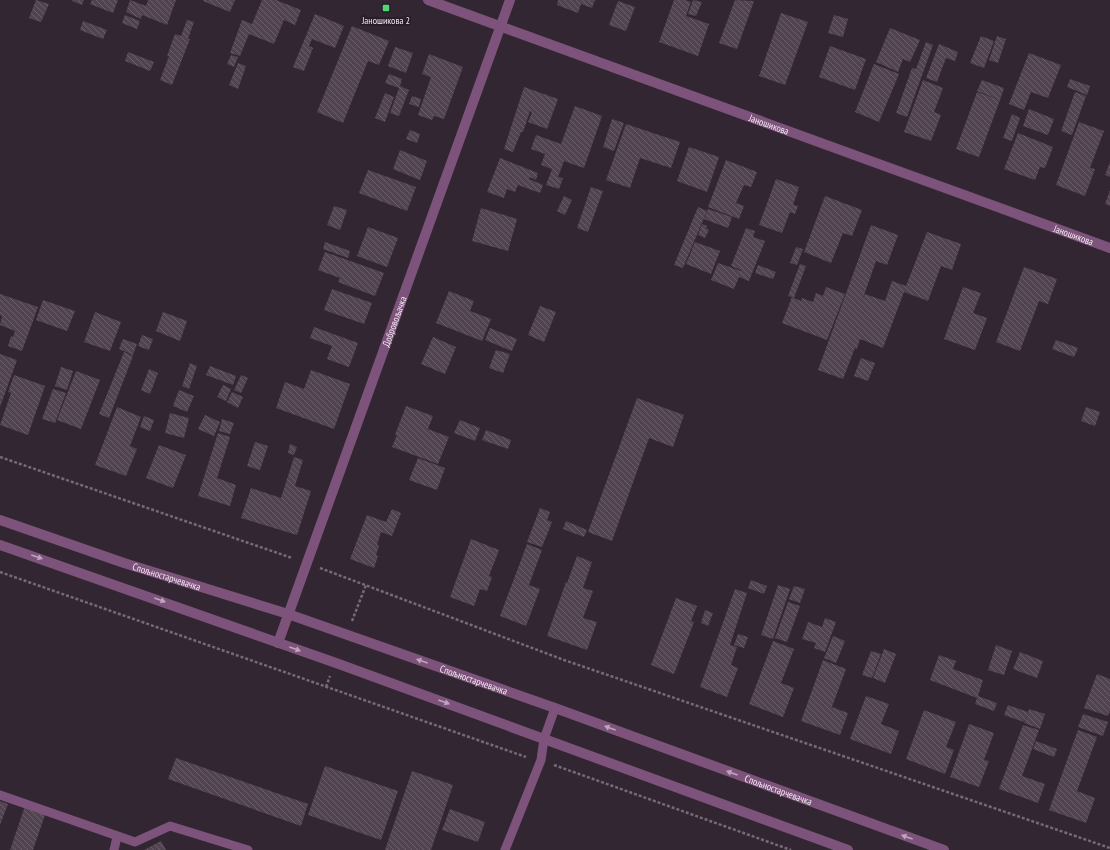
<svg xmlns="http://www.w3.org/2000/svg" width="1110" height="850" font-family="'PT Sans Narrow',sans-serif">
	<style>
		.building { fill: url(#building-back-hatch) }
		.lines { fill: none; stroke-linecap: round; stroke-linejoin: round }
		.path { stroke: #756a75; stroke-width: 2.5; stroke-dasharray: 3 2; stroke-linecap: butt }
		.service { stroke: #7d537b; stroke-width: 9 }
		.minor { stroke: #7d537b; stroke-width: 10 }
		.tertiary { stroke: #7d537b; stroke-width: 10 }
		.oneway { fill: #bda5bb }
		.poi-dot { fill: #52d673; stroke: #281c28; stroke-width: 1.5 }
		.labels { text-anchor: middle; stroke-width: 3.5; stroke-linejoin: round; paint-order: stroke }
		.poi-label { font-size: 10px; fill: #f1e8f0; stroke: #281c28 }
		.street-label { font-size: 10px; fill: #f1e8f0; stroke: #281c28 }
	</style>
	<defs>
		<pattern id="building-back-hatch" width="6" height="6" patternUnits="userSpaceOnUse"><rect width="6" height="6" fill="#514350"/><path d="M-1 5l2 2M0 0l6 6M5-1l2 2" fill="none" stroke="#6a5e6a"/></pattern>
	</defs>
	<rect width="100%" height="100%" fill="#322632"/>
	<g class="building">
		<polygon points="36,0 49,4 41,22 29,18"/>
		<polygon points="73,0 84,0 82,5 72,1"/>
		<polygon points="92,0 118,0 113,13 90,4"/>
		<polygon points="130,0 146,6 148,0 176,0 167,25 142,15 141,19 126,12"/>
		<polygon points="204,0 235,0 230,12 203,1"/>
		<polygon points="262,0 276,0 301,10 295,25 284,20 274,44 249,34 240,56 230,53 242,20 252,24"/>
		<polygon points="558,0 595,0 592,8 581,4 578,13 557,5"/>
		<polygon points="674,0 685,0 691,2 686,16 709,24 698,56 659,42"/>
		<polygon points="693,0 702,2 696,16 688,14"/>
		<polygon points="735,0 754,1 737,49 719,43"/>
		<polygon points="618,1 635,7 626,31 609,25"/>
		<polygon points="781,13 808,22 785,85 759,76"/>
		<polygon points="315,14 344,26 335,48 312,39 309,46 313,48 304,71 293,67"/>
		<polygon points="125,15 140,21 137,29 122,23"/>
		<polygon points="834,15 848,19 843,37 828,33"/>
		<polygon points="187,20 194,22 188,39 190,39 172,85 160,80 169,56 167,56 175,34 181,36"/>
		<polygon points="83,21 107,30 103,39 80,30"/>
		<polygon points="352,26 389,41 379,65 368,61 343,123 317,112"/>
		<polygon points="890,28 920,40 910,62 903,59 898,72 876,62"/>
		<polygon points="981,36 994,41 984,68 970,63"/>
		<polygon points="997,36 1006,39 998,63 989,60"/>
		<polygon points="926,42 933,45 907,117 896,113 912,68 916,69"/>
		<polygon points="939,44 958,52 955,61 946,58 937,82 926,78"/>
		<polygon points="830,46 866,59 855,90 819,77"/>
		<polygon points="395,47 413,53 406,73 388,66"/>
		<polygon points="128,52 154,62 150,71 125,61"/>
		<polygon points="1029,53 1061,65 1048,98 1031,92 1024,110 1009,104"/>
		<polygon points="429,54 463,67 444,119 434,116 432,120 418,115 431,77 422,74"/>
		<polygon points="231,55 238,57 234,67 227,64"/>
		<polygon points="238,63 246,66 238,89 229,85"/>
		<polygon points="874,64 899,74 879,122 855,112"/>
		<polygon points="389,74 402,79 400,86 409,90 399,116 390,113 399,88 385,83"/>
		<polygon points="1070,79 1090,86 1087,95 1067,87"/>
		<polygon points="923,80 943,88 934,112 941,115 931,141 904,132"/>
		<polygon points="982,80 1004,88 1000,100 977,91"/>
		<polygon points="524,87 558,99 547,129 528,122 532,112 530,111 523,132 521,132 513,152 504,149"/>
		<polygon points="977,92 1000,100 979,157 956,149"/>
		<polygon points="1075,92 1086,96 1072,135 1061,131"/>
		<polygon points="385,93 394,97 385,122 375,118"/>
		<polygon points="412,96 421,99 419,107 409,104"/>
		<polygon points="575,106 602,116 584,168 564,161 558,177 563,178 559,189 546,185 552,169 541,165 545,154 531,149 536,135 561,144"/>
		<polygon points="1029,109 1054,119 1048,135 1023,126"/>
		<polygon points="1012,114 1020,118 1012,141 1003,138"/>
		<polygon points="612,119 624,123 614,151 603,147"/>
		<polygon points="1079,122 1104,131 1090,168 1095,169 1085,196 1056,185"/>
		<polygon points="626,124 680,142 671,168 640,158 630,188 606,180"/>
		<polygon points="410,130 420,134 417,143 406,139"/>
		<polygon points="1018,133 1053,147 1045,168 1040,167 1035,180 1004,169"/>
		<polygon points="689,147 719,157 707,192 677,181"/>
		<polygon points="400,150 427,161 420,180 393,169"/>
		<polygon points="500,158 538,173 536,180 530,177 529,179 543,185 540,193 518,185 515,192 507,189 504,198 487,192"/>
		<polygon points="726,160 757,172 751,187 744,185 736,203 744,206 739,219 708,207"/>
		<polygon points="1110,162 1110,177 1105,175"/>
		<polygon points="368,170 416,187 407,211 359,193"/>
		<polygon points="776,179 799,187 793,205 798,206 795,214 790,212 782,233 759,225"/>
		<polygon points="591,187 603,191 588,232 577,228"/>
		<polygon points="1110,190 1110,206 1105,204"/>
		<polygon points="564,196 572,200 565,215 557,211"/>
		<polygon points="825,196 862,210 852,236 843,233 831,263 804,252"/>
		<polygon points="334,206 347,210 340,230 327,225"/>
		<polygon points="698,207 707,211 683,268 674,265"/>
		<polygon points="481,208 517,219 508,251 472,241"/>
		<polygon points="708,209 732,217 728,228 704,219"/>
		<polygon points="702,224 707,226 706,228 709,230 705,238 698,235"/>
		<polygon points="871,225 898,235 887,265 876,261 862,301 865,294 885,301 892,281 906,286 927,232 961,244 952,270 941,266 928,301 904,292 883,348 860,339 857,349 855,348 843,379 818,370"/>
		<polygon points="368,227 398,238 387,267 357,256"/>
		<polygon points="746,228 755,231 753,237 765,241 749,281 739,277 734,289 711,280 718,263 741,271 741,270 731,266"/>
		<polygon points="325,242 350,251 348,258 323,249"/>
		<polygon points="695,242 720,251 711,274 686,264"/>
		<polygon points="796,247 803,249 797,265 790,263"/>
		<polygon points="325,252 384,273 375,296 338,282 340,278 318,270"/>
		<polygon points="800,264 806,266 794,298 801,301 802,298 813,302 816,293 823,296 826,287 845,294 827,340 782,323 792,297 788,296"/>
		<polygon points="758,265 776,272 773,279 755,273"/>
		<polygon points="1024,267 1057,279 1048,304 1039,301 1020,351 996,342"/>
		<polygon points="963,287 981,293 973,313 987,318 975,350 944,339"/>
		<polygon points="332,289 372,303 364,324 324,310"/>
		<polygon points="449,291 474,301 470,311 491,319 482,341 436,323"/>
		<polygon points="0,294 38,307 22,351 8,346 11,336 13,337 15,331 0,325 2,316 0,315"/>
		<polygon points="43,300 75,311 67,331 36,320"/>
		<polygon points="540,306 556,312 544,342 528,335"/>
		<polygon points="95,312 121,322 110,351 84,342"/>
		<polygon points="163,312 187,321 180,341 156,331"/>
		<polygon points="314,327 358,343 349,367 327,359 332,346 310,338"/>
		<polygon points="490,328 517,339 512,351 485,340"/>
		<polygon points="142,335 153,339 149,350 138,346"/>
		<polygon points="433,337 456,347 445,374 421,364"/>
		<polygon points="123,339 137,344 133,355 119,349"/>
		<polygon points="1056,340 1078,348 1074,357 1052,349"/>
		<polygon points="496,350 510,354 503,373 489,368"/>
		<polygon points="124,352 133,356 109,418 99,414"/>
		<polygon points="0,354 17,360 0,407"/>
		<polygon points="861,358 875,363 868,381 854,376"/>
		<polygon points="190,363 197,366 189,389 182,386"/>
		<polygon points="210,366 236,376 233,385 206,375"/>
		<polygon points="61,367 73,371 67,390 55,386"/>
		<polygon points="149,369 158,373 150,394 141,390"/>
		<polygon points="311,370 350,384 334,429 276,408 285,382 304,389"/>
		<polygon points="76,371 100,380 81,429 57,420"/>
		<polygon points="14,375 45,386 28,435 0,425 11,393 8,392"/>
		<polygon points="241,375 248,378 241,393 234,390"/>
		<polygon points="223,385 231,389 226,401 217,397"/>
		<polygon points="53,389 66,393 55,423 42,419"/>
		<polygon points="179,390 194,396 187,412 173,406"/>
		<polygon points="232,392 243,397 238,408 227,402"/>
		<polygon points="637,398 684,415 673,447 649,438 612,541 588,532"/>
		<polygon points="406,406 433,416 428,429 449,437 438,464 392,447 397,435 395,435"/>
		<polygon points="117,407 141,417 130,446 137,449 126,476 95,465"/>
		<polygon points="1086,407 1100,412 1095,426 1081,421"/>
		<polygon points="170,413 189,418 184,438 165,433"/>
		<polygon points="205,415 220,422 214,436 198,429"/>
		<polygon points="144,416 154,420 150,431 140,427"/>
		<polygon points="222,419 234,423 230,434 219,431"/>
		<polygon points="460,420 480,428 475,441 454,433"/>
		<polygon points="486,430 511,440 508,449 482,440"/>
		<polygon points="218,433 230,437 217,478 236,485 230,506 198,496"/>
		<polygon points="255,442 268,446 260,470 247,466"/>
		<polygon points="290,444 297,447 294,455 288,453"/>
		<polygon points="159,445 186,455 173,488 146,478"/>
		<polygon points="294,457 303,460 295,486 311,491 297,535 241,518 251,488 281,498"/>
		<polygon points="418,458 445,468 437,490 409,480"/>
		<polygon points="540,508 550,512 547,520 552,522 542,547 527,542"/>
		<polygon points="392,509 401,513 392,536 381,532 377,545 379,546 376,555 378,556 374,568 350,559 367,515 386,522"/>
		<polygon points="566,521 587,530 584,537 563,529"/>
		<polygon points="471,539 499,550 489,576 492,577 487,591 480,589 474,606 450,597"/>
		<polygon points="527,544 542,550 529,585 540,589 526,626 500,616"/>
		<polygon points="577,556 592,562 583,588 593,591 583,618 597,622 587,650 547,636 566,582 567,583"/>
		<polygon points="751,580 767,586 764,594 748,588"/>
		<polygon points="778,585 790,589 773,639 761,635"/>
		<polygon points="794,586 805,589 800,603 789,599"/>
		<polygon points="735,589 747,593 730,645 737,647 731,665 738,668 727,697 700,687"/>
		<polygon points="676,598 697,606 691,621 694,622 674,674 651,665"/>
		<polygon points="788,602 800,606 787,642 775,638"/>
		<polygon points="705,610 713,613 708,626 701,623"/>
		<polygon points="825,618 836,622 825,652 814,648 816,643 802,639 808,622 822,627"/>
		<polygon points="738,634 748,637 744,648 734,645"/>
		<polygon points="833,636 845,641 836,663 824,658"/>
		<polygon points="773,641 794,649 781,683 794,688 783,717 749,704"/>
		<polygon points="996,645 1012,651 1004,675 988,670"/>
		<polygon points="884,649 896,654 885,683 873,678"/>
		<polygon points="871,651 881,654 872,678 862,675"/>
		<polygon points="1020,652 1043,661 1037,678 1013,669"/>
		<polygon points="939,655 956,661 953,669 983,680 978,696 997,703 994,711 975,704 977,698 930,680"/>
		<polygon points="823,660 846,669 832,707 848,713 840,735 801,721"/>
		<polygon points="1097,674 1110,679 1110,711 1108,716 1084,708"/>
		<polygon points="866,696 889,704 881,724 899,731 891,754 850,739"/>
		<polygon points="1008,705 1028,712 1024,722 1004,715"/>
		<polygon points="1029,709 1045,714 1040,729 1024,723"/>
		<polygon points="924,710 956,722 946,747 954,750 945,774 906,759"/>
		<polygon points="1083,714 1108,722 1103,736 1078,727"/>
		<polygon points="969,724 994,733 984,760 989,761 979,787 950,777"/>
		<polygon points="1023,725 1039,730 1022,776 1045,784 1038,803 999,789"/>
		<polygon points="1078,730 1097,737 1077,791 1095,798 1086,823 1049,810"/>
		<polygon points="1036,741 1057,749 1054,757 1033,749"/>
		<polygon points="176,758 308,804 301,826 168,779"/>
		<polygon points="325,766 398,791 381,840 308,815"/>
		<polygon points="412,771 453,785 431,850 385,850"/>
		<polygon points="0,801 8,804 0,825"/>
		<polygon points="25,806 46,812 33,850 10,850"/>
		<polygon points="450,809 485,822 478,842 442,830"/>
		<polygon points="161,841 166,850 144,850"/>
	</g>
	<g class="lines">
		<g class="path">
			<polyline points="0,457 292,558"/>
			<polyline points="320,568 564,660 1110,848"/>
			<polyline points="0,572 526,757"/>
			<polyline points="352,621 366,585"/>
			<polyline points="326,687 330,676"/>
			<polyline points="554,765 791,850"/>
		</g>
		<g class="service">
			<polyline points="0,795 135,842 170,826 248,850"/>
			<polyline points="114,850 117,837"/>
			<polyline points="505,850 541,760 544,739 555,708"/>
		</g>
		<g class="minor">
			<path id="s1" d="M428,0l682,248"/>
			<path id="s2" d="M278,643l232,-643"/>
		</g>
		<g class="tertiary">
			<path id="s3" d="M0,520l124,43 164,51 267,94 389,142"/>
			<polyline points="0,545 336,663 848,850"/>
		</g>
	</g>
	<defs><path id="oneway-solid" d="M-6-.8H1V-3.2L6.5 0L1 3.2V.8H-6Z"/></defs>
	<g class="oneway">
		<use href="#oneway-solid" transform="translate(37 557) rotate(19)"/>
		<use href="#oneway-solid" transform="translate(160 600) rotate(20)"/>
		<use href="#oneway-solid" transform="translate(295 649) rotate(20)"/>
		<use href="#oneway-solid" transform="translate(422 661) rotate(-161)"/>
		<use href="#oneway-solid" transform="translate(444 702) rotate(20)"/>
		<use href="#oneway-solid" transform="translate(610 728) rotate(-160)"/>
		<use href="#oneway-solid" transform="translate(732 773) rotate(-160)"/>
		<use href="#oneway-solid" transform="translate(907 837) rotate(-160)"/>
	</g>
	<rect class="poi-dot" x="382" y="4" width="8" height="8" rx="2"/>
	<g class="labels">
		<g class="poi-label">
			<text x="386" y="24">Јаношикова 2</text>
		</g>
		<g class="street-label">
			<text dy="4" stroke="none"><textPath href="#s1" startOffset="363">Јаношикова</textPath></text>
			<text dy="4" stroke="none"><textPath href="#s1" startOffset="687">Јаношикова</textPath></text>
			<text dy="4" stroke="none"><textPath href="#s2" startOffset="342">Добровољачка</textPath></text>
			<text dy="4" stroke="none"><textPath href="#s3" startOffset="176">Спољностарчевачка</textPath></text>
			<text dy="4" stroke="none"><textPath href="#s3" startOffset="500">Спољностарчевачка</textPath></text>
			<text dy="4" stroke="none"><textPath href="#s3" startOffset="824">Спољностарчевачка</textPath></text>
		</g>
	</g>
</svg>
